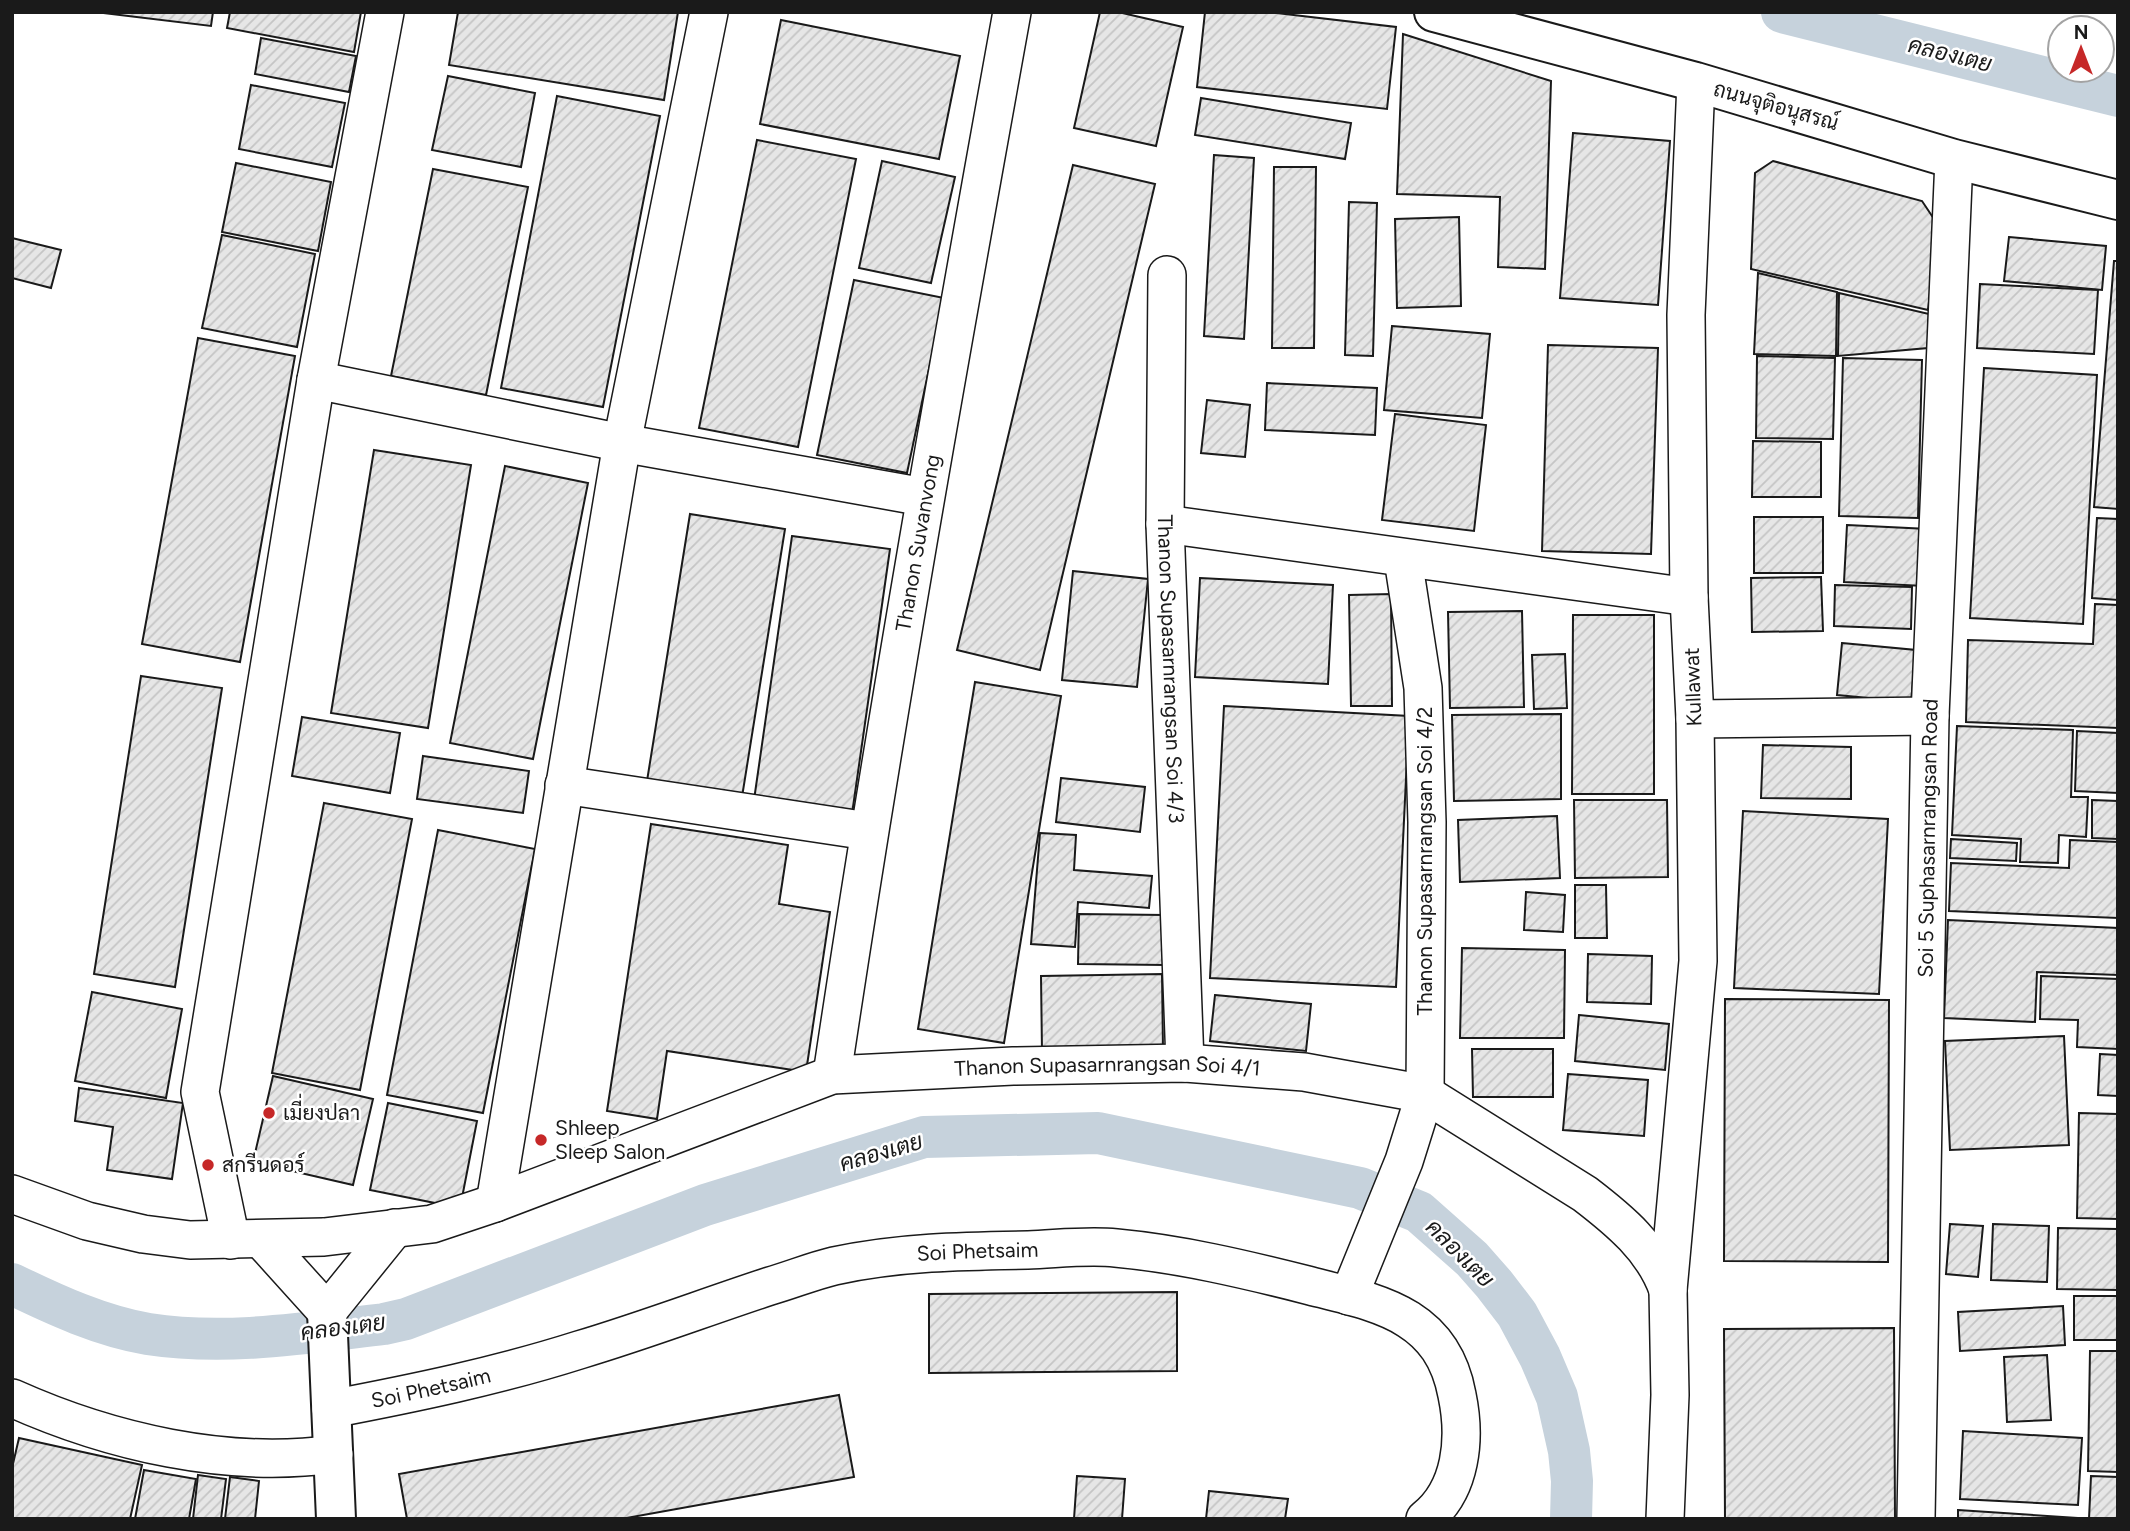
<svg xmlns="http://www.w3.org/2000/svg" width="2130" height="1531" font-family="Figtree,Sarabun,sans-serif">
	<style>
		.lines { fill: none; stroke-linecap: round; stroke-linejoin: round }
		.canal { stroke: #c6d2dc; stroke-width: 42 }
		.building { fill: url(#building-hatch); stroke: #1a1a1a; stroke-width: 2 }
		.minor-casing { stroke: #1a1a1a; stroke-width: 40 }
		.tertiary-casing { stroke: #1a1a1a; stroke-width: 42 }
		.minor { stroke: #fff; stroke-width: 37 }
		.tertiary { stroke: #fff; stroke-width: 38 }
		.poi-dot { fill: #c62828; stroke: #fff; stroke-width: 2.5 }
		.labels { text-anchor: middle; stroke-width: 5; stroke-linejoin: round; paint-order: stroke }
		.street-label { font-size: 21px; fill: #1a1a1a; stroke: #fff }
		.poi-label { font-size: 21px; fill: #1a1a1a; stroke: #fff; text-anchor: start }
		.water-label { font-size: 23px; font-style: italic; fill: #1a1a1a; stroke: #fff }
	</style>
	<defs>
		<pattern id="building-hatch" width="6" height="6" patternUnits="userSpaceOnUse" patternTransform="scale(1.75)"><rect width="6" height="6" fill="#e6e6e6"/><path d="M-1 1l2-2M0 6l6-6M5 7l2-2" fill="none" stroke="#c5c5c5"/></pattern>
	</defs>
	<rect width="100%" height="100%" fill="#fff"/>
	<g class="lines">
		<g class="canal">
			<polyline points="1782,12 2118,96"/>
			<path d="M12,1284c43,21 89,42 136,50 78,12 158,-1 236,-10l22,-5 299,-114 219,-68 174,-4 262,55 59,24 53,47 22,25 23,30 23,43 17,40 12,54 3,30 -1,38"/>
		</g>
	</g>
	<g class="building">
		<polygon points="95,12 213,12 211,26"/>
		<polygon points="230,12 361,12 354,52 227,28"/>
		<polygon points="458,12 678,12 664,100 449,65"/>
		<polygon points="1100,12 1118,12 1183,27 1156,146 1074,128"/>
		<polygon points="1205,12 1268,12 1396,27 1387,109 1197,87"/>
		<polygon points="781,20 960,56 939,159 760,124"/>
		<polygon points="1403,34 1551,81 1545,269 1498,267 1500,197 1397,194"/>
		<polygon points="261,38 356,56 349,92 255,74"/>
		<polygon points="448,76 535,93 521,167 432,150"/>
		<polygon points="251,85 345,103 332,167 239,149"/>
		<polygon points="557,96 660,116 603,407 501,388"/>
		<polygon points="1201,98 1351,123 1345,159 1195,135"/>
		<polygon points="1573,133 1670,141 1658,305 1560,298"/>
		<polygon points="757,140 856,159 798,447 699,428"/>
		<polygon points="1214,155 1254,158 1244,339 1204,336"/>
		<polygon points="882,161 955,177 931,283 859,268"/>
		<polygon points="1773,161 1922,201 1938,225 1928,310 1751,269 1755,173"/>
		<polygon points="236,163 331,182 318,251 222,232"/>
		<polygon points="1073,165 1155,184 1040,670 957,650"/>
		<polygon points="1274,167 1316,167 1314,348 1272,348"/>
		<polygon points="433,169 528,187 486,395 391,376"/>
		<polygon points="1349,202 1377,203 1373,356 1345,355"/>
		<polygon points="1459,217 1461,306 1397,308 1395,219"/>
		<polygon points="222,235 315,254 297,347 202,328"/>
		<polygon points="2009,237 2106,246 2102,290 2004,281"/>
		<polygon points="12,238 61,250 51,288 12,278"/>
		<polygon points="2114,261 2118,261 2118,509 2094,507"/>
		<polygon points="1758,273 1837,292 1836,356 1754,354"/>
		<polygon points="854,280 944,298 907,473 817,455"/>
		<polygon points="1980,284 2098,290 2094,354 1977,348"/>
		<polygon points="1839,293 1929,314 1928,348 1838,356"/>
		<polygon points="1392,326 1490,334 1482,418 1384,410"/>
		<polygon points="198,338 295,356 240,662 142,644"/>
		<polygon points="1548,345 1658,348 1651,554 1542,551"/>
		<polygon points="1757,356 1835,358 1833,439 1756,438"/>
		<polygon points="1843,358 1922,360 1918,518 1839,516"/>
		<polygon points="1984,368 2097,375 2083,624 1970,618"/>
		<polygon points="1267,383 1377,388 1375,435 1265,430"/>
		<polygon points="1207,400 1250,405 1245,457 1201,453"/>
		<polygon points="1395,414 1486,425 1474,531 1382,520"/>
		<polygon points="1753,441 1821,442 1821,497 1752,497"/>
		<polygon points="374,450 471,465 428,728 331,713"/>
		<polygon points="505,466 588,483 533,759 450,743"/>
		<polygon points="690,514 785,529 742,797 647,781"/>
		<rect x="1754" y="517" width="69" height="56"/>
		<polygon points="2097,518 2118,519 2118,600 2092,598"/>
		<polygon points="1847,525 1928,529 1924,586 1844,582"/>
		<polygon points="792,536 890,549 851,821 753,807"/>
		<polygon points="1073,571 1148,579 1137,687 1062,680"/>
		<polygon points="1821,577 1823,631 1752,632 1751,578"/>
		<polygon points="1200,578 1333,585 1328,684 1195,677"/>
		<polygon points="1835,585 1912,587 1911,629 1834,626"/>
		<polygon points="1391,594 1392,706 1351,706 1349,595"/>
		<polygon points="2095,604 2118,605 2118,728 1966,722 1968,640 2093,644"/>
		<polygon points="1522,611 1524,707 1450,708 1448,612"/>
		<polygon points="1573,615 1654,615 1654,794 1572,794"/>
		<polygon points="1842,643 1916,650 1911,702 1837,695"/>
		<polygon points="1565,654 1567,708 1534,709 1532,655"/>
		<polygon points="141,676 222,688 175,987 94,974"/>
		<polygon points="975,682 1061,696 1004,1043 918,1029"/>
		<polygon points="1224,706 1409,716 1396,987 1210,978"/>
		<polygon points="1561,714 1561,799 1454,801 1452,715"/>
		<polygon points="302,717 400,733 390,793 292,776"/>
		<polygon points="1957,726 2073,730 2071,797 2088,797 2086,837 2059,835 2058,863 2020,862 2021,839 1952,835"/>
		<polygon points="2077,731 2118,733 2118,793 2075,791"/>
		<polygon points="1763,745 1851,747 1851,799 1761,798"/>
		<polygon points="423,756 529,771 523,813 417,799"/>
		<polygon points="1061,778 1145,787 1140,832 1056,822"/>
		<polygon points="1574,800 1667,800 1668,877 1575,878"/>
		<polygon points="2092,800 2118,801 2118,839 2092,838"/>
		<polygon points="324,803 412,819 360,1090 272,1073"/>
		<polygon points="1743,811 1888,819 1879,994 1734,988"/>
		<polygon points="1557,816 1560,878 1460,882 1458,820"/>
		<polygon points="651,824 788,845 779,904 830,912 806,1072 667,1051 657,1119 607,1111"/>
		<polygon points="438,830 535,849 483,1113 387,1095"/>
		<polygon points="1040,833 1076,835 1074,870 1152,876 1149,908 1078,902 1075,947 1031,944"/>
		<polygon points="1951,839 2017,843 2016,861 1950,858"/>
		<polygon points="2070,840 2118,842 2118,918 1949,911 1951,863 2069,868"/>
		<polygon points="1575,885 1606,885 1607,938 1575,938"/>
		<polygon points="1526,892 1565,895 1563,932 1524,930"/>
		<polygon points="1079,914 1165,915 1165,965 1078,964"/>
		<polygon points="1948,920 2118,928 2118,975 2037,972 2035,1022 1944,1018"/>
		<polygon points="1462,948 1565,950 1564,1038 1460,1038"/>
		<polygon points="1588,954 1652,956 1651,1004 1587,1002"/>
		<polygon points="1162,974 1163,1049 1042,1051 1041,976"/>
		<polygon points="2041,976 2118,979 2118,1049 2077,1047 2078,1020 2040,1019"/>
		<polygon points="92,992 182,1009 166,1098 75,1081"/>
		<polygon points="1215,995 1311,1004 1306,1051 1210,1041"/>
		<polygon points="1725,999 1889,1000 1888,1262 1724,1261"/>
		<polygon points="1579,1015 1669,1024 1665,1070 1575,1061"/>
		<polygon points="2064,1036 2069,1145 1950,1150 1945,1041"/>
		<polygon points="1472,1049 1553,1049 1553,1097 1473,1097"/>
		<polygon points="2100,1054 2118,1055 2118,1096 2098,1095"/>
		<polygon points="1568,1074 1648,1080 1644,1136 1563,1130"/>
		<polygon points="273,1076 373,1099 353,1185 253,1162"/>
		<polygon points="79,1088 183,1103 172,1179 107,1170 113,1127 75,1121"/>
		<polygon points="388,1103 477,1121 460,1208 370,1190"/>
		<polygon points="2079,1113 2118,1114 2118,1219 2077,1218"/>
		<polygon points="1950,1224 1983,1226 1978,1277 1946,1274"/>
		<polygon points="1993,1224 2049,1226 2047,1282 1991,1280"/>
		<polygon points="2058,1228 2118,1229 2118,1290 2057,1289"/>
		<polygon points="1177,1292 1177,1371 929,1373 929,1294"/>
		<rect x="2074" y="1296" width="44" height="44"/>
		<polygon points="2063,1306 2065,1345 1960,1351 1958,1312"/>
		<polygon points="1894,1328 1895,1519 1725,1519 1724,1329"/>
		<polygon points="2090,1351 2118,1351 2118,1472 2088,1471"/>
		<polygon points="2047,1355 2051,1420 2007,1422 2004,1357"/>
		<polygon points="839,1395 854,1477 621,1519 407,1519 399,1474"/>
		<polygon points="1963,1431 2082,1438 2078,1505 1960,1499"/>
		<polygon points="19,1438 142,1465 130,1519 12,1519 12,1468"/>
		<polygon points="144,1470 196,1479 189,1519 135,1519"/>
		<polygon points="198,1475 226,1479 221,1519 193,1519"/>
		<polygon points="1077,1476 1125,1479 1122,1519 1074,1519"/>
		<polygon points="2091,1476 2118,1477 2118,1519 2089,1519"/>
		<polygon points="230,1477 259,1481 255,1519 225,1519"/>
		<polygon points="1209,1491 1288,1499 1285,1519 1206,1519"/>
		<polygon points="1958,1510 2077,1518 2077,1519 1958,1519"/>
	</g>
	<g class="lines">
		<g class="minor-casing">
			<g id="minor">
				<path id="s1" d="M1167,275l-2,249 20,539"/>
				<polyline points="316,380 622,443 924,497"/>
				<polyline points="1165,524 1689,597"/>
				<polyline points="1695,719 1930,716"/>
				<polyline points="564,785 868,831"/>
				<path id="s2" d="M832,1075c53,-355 116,-709 180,-1063"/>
				<path id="s3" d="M12,1194l75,27 56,13 47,6 134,-3 108,-13 63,-21 337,-128 181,-9 172,-3 119,9 121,22 160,100c34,26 69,55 83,96"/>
				<polyline points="495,1203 622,443 709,12"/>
				<polyline points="261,1239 327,1312 395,1228"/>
				<polyline points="231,1240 200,1092 316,380 385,12"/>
				<polyline points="1349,1296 1404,1161 1425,1094 1427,822 1423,688 1403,559"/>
				<path d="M12,1398c98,44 215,71 322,56"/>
				<path id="s4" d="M331,1409c84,-16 166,-33 248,-59 64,-19 127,-43 191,-64 21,-6 43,-15 64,-20 64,-14 129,-15 194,-16 29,-1 59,-5 88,-2 64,6 128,21 191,37 70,18 135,28 150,110 9,43 5,95 -32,124"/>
				<polyline points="1665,1519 1670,1395 1668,1290 1698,961 1695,719 1689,597 1686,315 1696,82"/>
				<path id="s5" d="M1916,1519l14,-803 24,-557"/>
			</g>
		</g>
		<g class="tertiary-casing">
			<g id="tertiary">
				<polyline points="1434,12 1696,82 1954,159 2118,200"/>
				<polyline points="327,1312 336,1519"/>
			</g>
		</g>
		<use href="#minor" class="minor"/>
		<use href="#tertiary" class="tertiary"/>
	</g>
	<g class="poi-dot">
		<circle cx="269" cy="1113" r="7"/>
		<circle cx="541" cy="1140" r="7"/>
		<circle cx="208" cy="1165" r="7"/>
	</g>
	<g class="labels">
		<g class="street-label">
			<text transform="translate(1776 106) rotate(16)" y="7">ถนนจุติอนุสรณ์</text>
			<text dy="7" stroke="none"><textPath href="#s2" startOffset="539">Thanon Suvanvong</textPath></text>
			<text dy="7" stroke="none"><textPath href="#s1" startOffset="394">Thanon Supasarnrangsan Soi 4/3</textPath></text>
			<text transform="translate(1693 687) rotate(-92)" y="7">Kullawat</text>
			<text dy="7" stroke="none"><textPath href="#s5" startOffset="681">Soi 5 Suphasarnrangsan Road</textPath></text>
			<text transform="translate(1425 861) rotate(-90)" y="7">Thanon Supasarnrangsan Soi 4/2</text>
			<text dy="7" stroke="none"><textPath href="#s3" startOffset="1130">Thanon Supasarnrangsan Soi 4/1</textPath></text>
			<text dy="7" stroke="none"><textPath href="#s4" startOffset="668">Soi Phetsaim</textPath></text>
			<text dy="7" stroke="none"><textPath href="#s4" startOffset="102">Soi Phetsaim</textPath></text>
		</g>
		<g class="poi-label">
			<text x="283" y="1120">เมี่ยงปลา</text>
			<text x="555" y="1135">Shleep<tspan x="555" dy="24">Sleep Salon</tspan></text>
			<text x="222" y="1172">สกรีนดอร์</text>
		</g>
		<g class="water-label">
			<text transform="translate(1950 54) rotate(14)" y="8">คลองเตย</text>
			<text transform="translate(881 1152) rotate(-16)" y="8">คลองเตย</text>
			<text transform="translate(1460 1253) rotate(45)" y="8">คลองเตย</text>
			<text transform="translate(343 1327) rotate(-7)" y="8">คลองเตย</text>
		</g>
	</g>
	<rect width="2130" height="1531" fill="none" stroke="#1a1a1a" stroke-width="28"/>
	<g transform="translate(2081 49)"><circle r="33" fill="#ffffff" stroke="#a3a3a3" stroke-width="2"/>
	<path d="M0-5L12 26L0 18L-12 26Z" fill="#c62828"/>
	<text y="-10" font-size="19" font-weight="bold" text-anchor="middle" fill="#1a1a1a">N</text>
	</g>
</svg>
